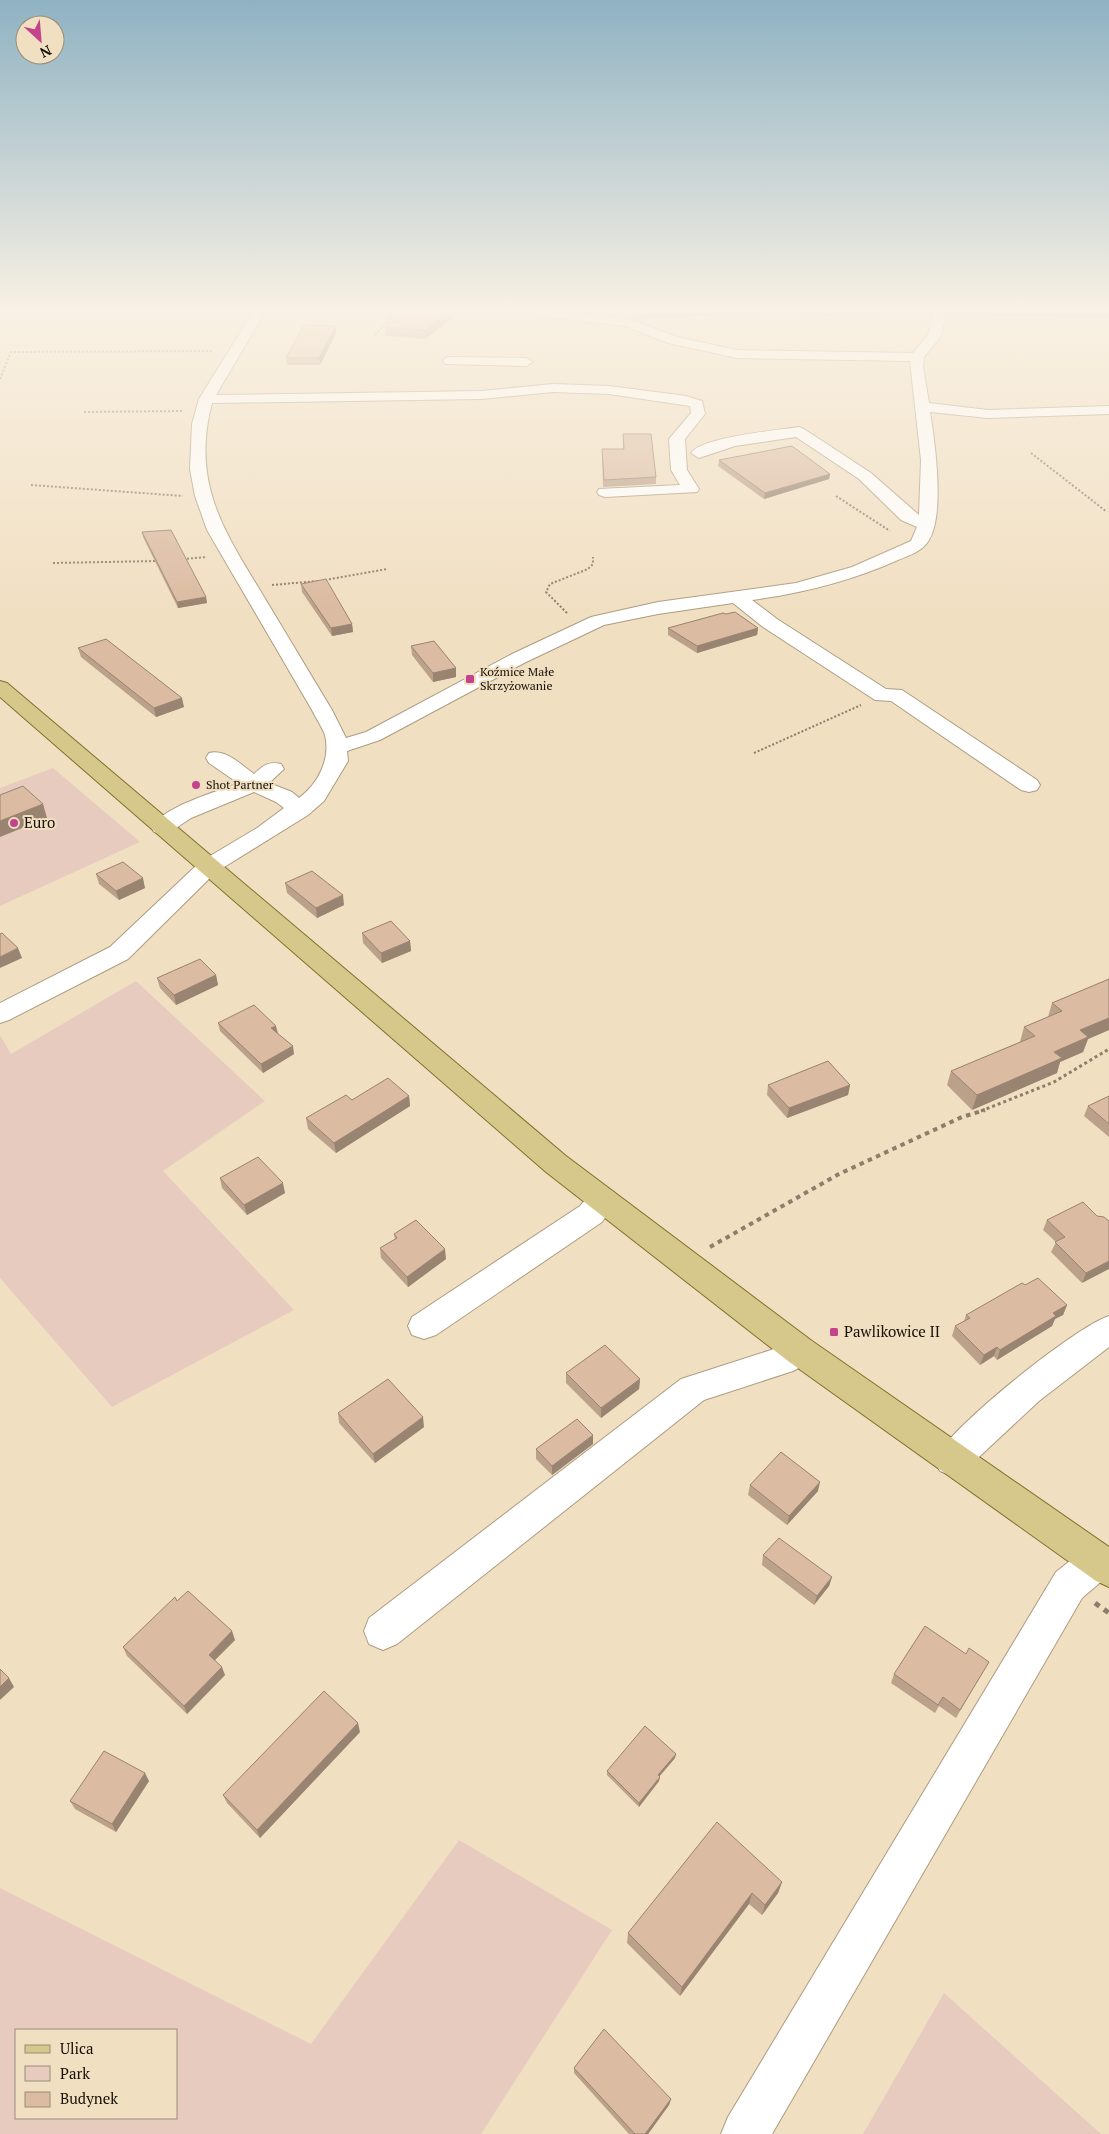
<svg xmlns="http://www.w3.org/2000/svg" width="1109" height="2134" font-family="'PT Serif',serif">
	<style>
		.green { fill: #e8cbbf; fill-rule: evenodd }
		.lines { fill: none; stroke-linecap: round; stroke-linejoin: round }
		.stream { stroke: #7e8064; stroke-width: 4 }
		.minor-casing { stroke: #ad9c81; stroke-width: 2 }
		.major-casing { stroke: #81702a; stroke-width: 2 }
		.path-far3 { stroke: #8b7e6a; stroke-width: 2; stroke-dasharray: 2 2; stroke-linecap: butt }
		.path-far2 { stroke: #8b7e6a; stroke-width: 3; stroke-dasharray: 3 3; stroke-linecap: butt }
		.path-far1 { stroke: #8b7e6a; stroke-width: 4; stroke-dasharray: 4.5 4.5; stroke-linecap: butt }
		.path { stroke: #8b7e6a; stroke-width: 5; stroke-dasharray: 5.5 5.5; stroke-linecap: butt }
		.minor { fill: #fff; fill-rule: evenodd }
		.major { fill: #d6c88b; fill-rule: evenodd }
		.wall { fill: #bca18a }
		.shaded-wall { fill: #998371 }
		.building { fill: #dbbba1; stroke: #998371 }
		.poi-dot { fill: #c4438c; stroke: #f1dfc2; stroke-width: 2 }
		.labels { text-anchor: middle; stroke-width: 4; stroke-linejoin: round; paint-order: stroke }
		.far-poi-label { font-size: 12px; fill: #161006; stroke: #f1dfc2; text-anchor: start }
		.poi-label { font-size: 15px; fill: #161006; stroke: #f1dfc2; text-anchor: start }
	</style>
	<rect width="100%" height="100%" fill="#f1dfc2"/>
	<g class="green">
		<polygon points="53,768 140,842 0,906 0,788"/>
		<polygon points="136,981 265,1101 163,1171 294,1310 112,1407 0,1278 0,1035 11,1054"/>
		<path d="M459,1840l153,90 -131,204h-481v-246l311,156zM16,2030h160v88h-160z"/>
		<polygon points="944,1993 1101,2134 863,2134"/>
	</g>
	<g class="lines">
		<g class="stream">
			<polyline points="801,312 825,314 879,312"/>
			<polyline points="929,312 934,312"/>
			<polyline points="946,313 1109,315"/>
			<polyline points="628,321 642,316 762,312"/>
		</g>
		<g class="minor-casing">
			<g id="minor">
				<path d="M253,312h12l-49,83 265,-4 72,-7 56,2 77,10 16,5 3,13 -20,25 2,31 12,19 -2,3 -92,5 -6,-2 -2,-3 2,-3 81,-4 -9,-15 -2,-31 22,-26 -1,-7 -81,-12 -56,-2 -72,7 -269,4c-22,83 15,132 55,199 22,36 43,72 65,108l14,28 20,-6 146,-78 79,-37 67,-15 138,-19 56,-16 59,-26 6,-14 -16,-7 -42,-41 -63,-42 -61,9 -36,12 -8,-5c11,-16 88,-23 108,-26l5,2 67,44 48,42 2,-55 -11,-99 -173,-3 -69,-15 -43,-17 -89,-10 -6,-4h37l60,6 50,19 60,13 176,3 15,-18 6,-23h12l-5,24 -17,21 -1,10 6,36 59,7 121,-4v8l-121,4 -58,-6c5,31 15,101 -1,128 -6,11 -19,15 -31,20 -47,21 -95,33 -146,40l25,19 109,70 16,1 135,90 3,5 -3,5 -8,2 -8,-2 -130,-89 -16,-1 -112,-73 -30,-24 -75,11 -54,11 -78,37 -146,78 -33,11 1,10 -24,40 -16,14 -92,57 -88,87 -119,61 -9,3v-20l110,-56 90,-85 57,-34 27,-20 -8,-6 -22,-10 -63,26 -21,14 -8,2 -8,-2 -3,-5c14,-21 63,-34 87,-44l-29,-20 -3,-5 3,-5c17,-4 31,11 45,21 9,-8 14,-13 27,-10l3,5 -15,14 23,9 7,6c19,-14 32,-39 26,-63 -3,-8 -9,-17 -13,-25l-105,-180 -12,-34 -5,-27 2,-45 7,-25z"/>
				<polygon points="450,357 526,358 533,362 526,366 445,364 443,361 445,358"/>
				<polygon points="603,1189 614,1192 618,1200 602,1222 436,1335 424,1339 412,1335 408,1326 412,1317 580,1206 592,1192"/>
				<path d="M1109,1316v31l-70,54 -75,70 -12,5 -12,-5 -6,-11c15,-32 141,-133 175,-144z"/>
				<polygon points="800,1337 812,1341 817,1351 812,1361 793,1371 704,1400 397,1644 383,1650 369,1644 364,1631 369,1618 681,1379 771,1350"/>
				<polygon points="1098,1544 1109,1548 1109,1575 1082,1598 772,2134 721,2134 728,2117 1056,1572 1085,1549"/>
			</g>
		</g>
		<g class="major-casing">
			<polygon id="major" points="0,681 7,683 566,1156 812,1341 1109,1547 1109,1587 1096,1581 788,1361 546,1172 0,697"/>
		</g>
		<g class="path-far3">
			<polyline points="957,314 1109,316"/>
			<polyline points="375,335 395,312"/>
			<polyline points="0,379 11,352 212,351"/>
			<polyline points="84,412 183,411"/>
			<polyline points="1031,453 1107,512"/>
			<polyline points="31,485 183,496"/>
			<polyline points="836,496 890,531"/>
			<polyline points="183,559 207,557"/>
			<polyline points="53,563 157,561"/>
			<polyline points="325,580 387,569"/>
			<polyline points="272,585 318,581"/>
			<polyline points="567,613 546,592 550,584 588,569 593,564 593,557"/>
			<polyline points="754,753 861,705"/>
		</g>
		<polyline class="path-far2" points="981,1111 1054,1082 1109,1049"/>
		<polyline class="path-far1" points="710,1247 839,1174 962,1117 985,1110"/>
		<polyline class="path" points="1095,1603 1109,1613"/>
		<use href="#minor" class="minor"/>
		<use href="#major" class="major"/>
	</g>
	<g class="wall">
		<polygon points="461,312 425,339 385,336 385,327"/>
		<polygon points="336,326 336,333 320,365 287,365 286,358"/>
		<polygon points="623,434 656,477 656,484 603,487 602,449 623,449"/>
		<polygon points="719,460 830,474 829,479 764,499 718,466"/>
		<polygon points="142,532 206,597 207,603 178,608 143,537"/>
		<polygon points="301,584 352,624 353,632 332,636 302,592"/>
		<polygon points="726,614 758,628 757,635 697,653 668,635 668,628"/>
		<polygon points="411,646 456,668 456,677 433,682 412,655"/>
		<polygon points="78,648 184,707 156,717 81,657"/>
		<polygon points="96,874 145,888 119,900 99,884"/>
		<polygon points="285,883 344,905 317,918 287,893"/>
		<polygon points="362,933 410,941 411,951 382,963 363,943"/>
		<polygon points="216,975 218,985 176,1005 160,988 157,978"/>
		<polygon points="1109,979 1109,1030 1088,1039 1083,1052 1060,1062 1057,1073 972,1110 947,1085 951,1071 1020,1042 1024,1027 1048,1017 1052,1003"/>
		<polygon points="218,1023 294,1054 263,1073 220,1031"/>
		<polygon points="768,1085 850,1085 848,1095 787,1118 767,1095"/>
		<polygon points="409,1096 410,1106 336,1153 308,1129 306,1118 352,1100"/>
		<polygon points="1109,1096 1109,1137 1084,1116 1088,1106"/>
		<polygon points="220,1178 285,1193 247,1215 222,1188"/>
		<polygon points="1097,1216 1109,1221 1082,1283 1051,1252 1056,1242 1043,1230 1047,1220"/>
		<polygon points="394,1234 446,1259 408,1287 381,1258 380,1248 395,1239"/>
		<polygon points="1025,1285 1067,1305 1063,1315 1055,1319 1052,1326 997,1360 994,1356 980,1365 952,1336 955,1326 964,1321 966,1315"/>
		<polygon points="566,1373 640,1379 639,1389 601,1418 566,1383"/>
		<polygon points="338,1413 424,1427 375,1463 339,1423"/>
		<polygon points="593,1444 552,1475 536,1459 536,1449"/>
		<polygon points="750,1485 818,1491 787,1525 748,1495"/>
		<polygon points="763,1555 832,1577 829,1586 814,1605 762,1565"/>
		<polygon points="177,1601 235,1640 215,1660 225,1675 187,1714 127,1656 123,1647"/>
		<polygon points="966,1654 989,1662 984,1670 956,1718 939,1706 935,1713 891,1683 894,1674"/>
		<polygon points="360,1732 260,1838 227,1803 223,1795"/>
		<polygon points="675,1758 659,1777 659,1781 639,1807 607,1775 607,1771"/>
		<polygon points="149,1781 116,1832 75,1809 70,1801"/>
		<polygon points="782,1882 778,1893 762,1915 749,1904 680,1996 627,1943 628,1933"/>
		<polygon points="574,2068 671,2099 669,2105 648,2134 629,2134 574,2073"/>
	</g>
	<g class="shaded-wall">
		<polygon points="449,312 461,312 425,339 424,330"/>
		<polygon points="336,326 336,333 320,365 319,358"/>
		<polygon points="830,474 829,479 764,499 765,493"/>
		<polygon points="206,597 207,603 178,608 177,602"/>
		<polygon points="352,624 353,632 332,636 331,628"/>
		<polygon points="758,628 757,635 697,653 697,646"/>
		<polygon points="456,668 456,677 433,682 433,673"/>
		<polygon points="182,698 184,707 156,717 154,708"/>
		<polygon points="43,804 47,818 0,837 0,821"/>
		<polygon points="143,878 145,888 119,900 116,891"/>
		<polygon points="343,895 344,905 317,918 316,908"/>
		<polygon points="410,941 411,951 382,963 381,953"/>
		<polygon points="18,948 22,958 0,968 0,957"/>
		<polygon points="216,975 218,985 176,1005 174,995"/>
		<polygon points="1109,1018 1109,1030 1088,1039 1083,1052 1060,1062 1057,1073 972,1110 977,1095 1054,1052 1080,1030"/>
		<polygon points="276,1026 278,1034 271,1028"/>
		<polygon points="293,1046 294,1054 263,1073 261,1064"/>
		<polygon points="850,1085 848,1095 787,1118 789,1108"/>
		<polygon points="409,1096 410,1106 336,1153 334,1143"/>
		<polygon points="283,1183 285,1193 247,1215 244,1205"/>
		<polygon points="445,1249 446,1259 408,1287 407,1277"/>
		<polygon points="1109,1261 1109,1269 1082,1283 1086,1273"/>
		<polygon points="1067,1305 1063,1315 1055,1319 1052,1326 997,1360 1000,1350 1053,1313"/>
		<polygon points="997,1347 994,1356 980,1365 984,1355"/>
		<polygon points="640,1379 639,1389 601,1418 601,1408"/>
		<polygon points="423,1417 424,1427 375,1463 373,1454"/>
		<polygon points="593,1435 593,1444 552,1475 552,1466"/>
		<polygon points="820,1482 818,1491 787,1525 789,1516"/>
		<polygon points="832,1577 829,1586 814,1605 817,1596"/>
		<polygon points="232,1631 235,1640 212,1663 209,1655"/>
		<polygon points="222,1667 225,1675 187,1714 184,1706"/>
		<polygon points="9,1678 14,1687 0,1700 0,1687"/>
		<polygon points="358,1723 360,1732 260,1838 257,1830"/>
		<polygon points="676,1754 675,1758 657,1779 658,1775"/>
		<polygon points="145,1773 149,1781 116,1832 112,1824"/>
		<polygon points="660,1777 659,1781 639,1807 639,1803"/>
		<polygon points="782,1882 778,1893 762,1915 765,1905"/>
		<polygon points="752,1893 749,1904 680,1996 682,1987"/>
		<polygon points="671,2099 669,2105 648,2134 645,2134"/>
	</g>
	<g class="building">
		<polygon points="398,312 449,312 424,330 385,327"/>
		<polygon points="304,325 336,326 319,358 286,358"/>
		<polygon points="623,434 651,434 656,477 604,480 602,449 624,449"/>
		<polygon points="792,446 830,474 765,493 719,460"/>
		<polygon points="171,530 206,597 177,602 142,532"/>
		<polygon points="326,579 352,624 331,628 301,584"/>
		<polygon points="735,612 758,628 697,646 668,628 723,613 726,614"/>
		<polygon points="106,639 182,698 154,708 78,648"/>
		<polygon points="434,641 456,668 433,673 411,646"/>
		<polygon points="23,786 43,804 0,821 0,795"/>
		<polygon points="123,862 143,878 116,891 96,874"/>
		<polygon points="312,871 343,895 316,908 285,883"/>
		<polygon points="391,921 410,941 381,953 362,933"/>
		<polygon points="2,933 18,948 0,957 0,934"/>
		<polygon points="200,959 216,975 174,995 157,978"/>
		<polygon points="1109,979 1109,1018 1080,1030 1088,1037 1054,1052 1062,1058 977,1095 951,1071 1035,1036 1024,1027 1062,1011 1052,1003"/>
		<polygon points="254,1005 276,1026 271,1028 293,1046 261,1064 218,1023"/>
		<polygon points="828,1061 850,1085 789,1108 768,1085"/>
		<polygon points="388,1078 409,1096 334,1143 306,1118 346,1095 352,1100"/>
		<polygon points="1109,1096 1109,1124 1088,1106"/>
		<polygon points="258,1157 283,1183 244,1205 220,1178"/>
		<polygon points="1083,1202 1097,1216 1104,1217 1109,1221 1109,1261 1086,1273 1055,1242 1065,1237 1047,1220"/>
		<polygon points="416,1220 445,1249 407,1277 380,1248 397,1238 394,1234"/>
		<polygon points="1038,1278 1067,1305 1053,1313 1056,1316 1000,1350 997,1347 984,1355 955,1326 970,1318 966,1315 1022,1283 1025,1285"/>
		<polygon points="605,1345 640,1379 601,1408 566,1373"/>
		<polygon points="388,1379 423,1417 373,1454 338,1413"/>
		<polygon points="577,1419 593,1435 552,1466 536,1449"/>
		<polygon points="781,1452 820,1482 789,1516 750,1485"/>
		<polygon points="779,1538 832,1577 817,1596 763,1555"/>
		<polygon points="188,1591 232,1631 209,1655 222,1667 184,1706 123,1647 175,1597 177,1601"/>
		<polygon points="925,1626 966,1654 969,1648 989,1662 960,1710 943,1697 938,1705 894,1674"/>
		<polygon points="0,1669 9,1678 0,1687"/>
		<polygon points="324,1691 358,1723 257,1830 223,1795"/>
		<polygon points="645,1726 676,1754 658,1775 660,1777 639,1803 607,1771"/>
		<polygon points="104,1751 145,1773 112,1824 70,1801"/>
		<polygon points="717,1822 782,1882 765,1905 752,1893 682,1987 628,1933"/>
		<polygon points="604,2029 671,2099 645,2134 635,2134 574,2068"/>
	</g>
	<linearGradient id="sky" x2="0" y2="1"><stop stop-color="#8fb2c3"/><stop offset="0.51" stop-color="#f9f1e4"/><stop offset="1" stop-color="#f9f1e4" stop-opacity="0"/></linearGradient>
	<rect width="1109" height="610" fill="url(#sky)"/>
	<g class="poi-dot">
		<rect x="465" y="674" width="10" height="10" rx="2.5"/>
		<circle cx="196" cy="785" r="5"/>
		<circle cx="14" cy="823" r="5"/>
		<rect x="829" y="1327" width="10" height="10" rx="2.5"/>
	</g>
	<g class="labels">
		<g class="far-poi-label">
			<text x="480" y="676">Koźmice Małe<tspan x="480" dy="14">Skrzyżowanie</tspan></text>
			<text x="206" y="789">Shot Partner</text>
		</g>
		<g class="poi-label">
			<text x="24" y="828">Euro</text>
			<text x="844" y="1337">Pawlikowice II</text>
		</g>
	</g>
	<rect x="15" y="2029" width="162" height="90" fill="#f1dfc2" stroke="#998c77"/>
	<rect x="25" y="2045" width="25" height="8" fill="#d6c88b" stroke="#998c77"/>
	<text x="60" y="2054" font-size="15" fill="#161006">Ulica</text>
	<rect x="25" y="2066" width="25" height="15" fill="#e8cbbf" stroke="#998c77"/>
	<text x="60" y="2079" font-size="15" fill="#161006">Park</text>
	<rect x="25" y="2092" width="25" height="15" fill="#dbbba1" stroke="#998c77"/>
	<text x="60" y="2104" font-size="15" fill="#161006">Budynek</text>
	<g transform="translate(40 40) rotate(154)"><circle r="24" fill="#f1dfc2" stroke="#998c77"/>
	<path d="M0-4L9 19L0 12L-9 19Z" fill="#c4438c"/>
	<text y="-8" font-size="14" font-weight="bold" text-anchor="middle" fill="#161006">N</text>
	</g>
</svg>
